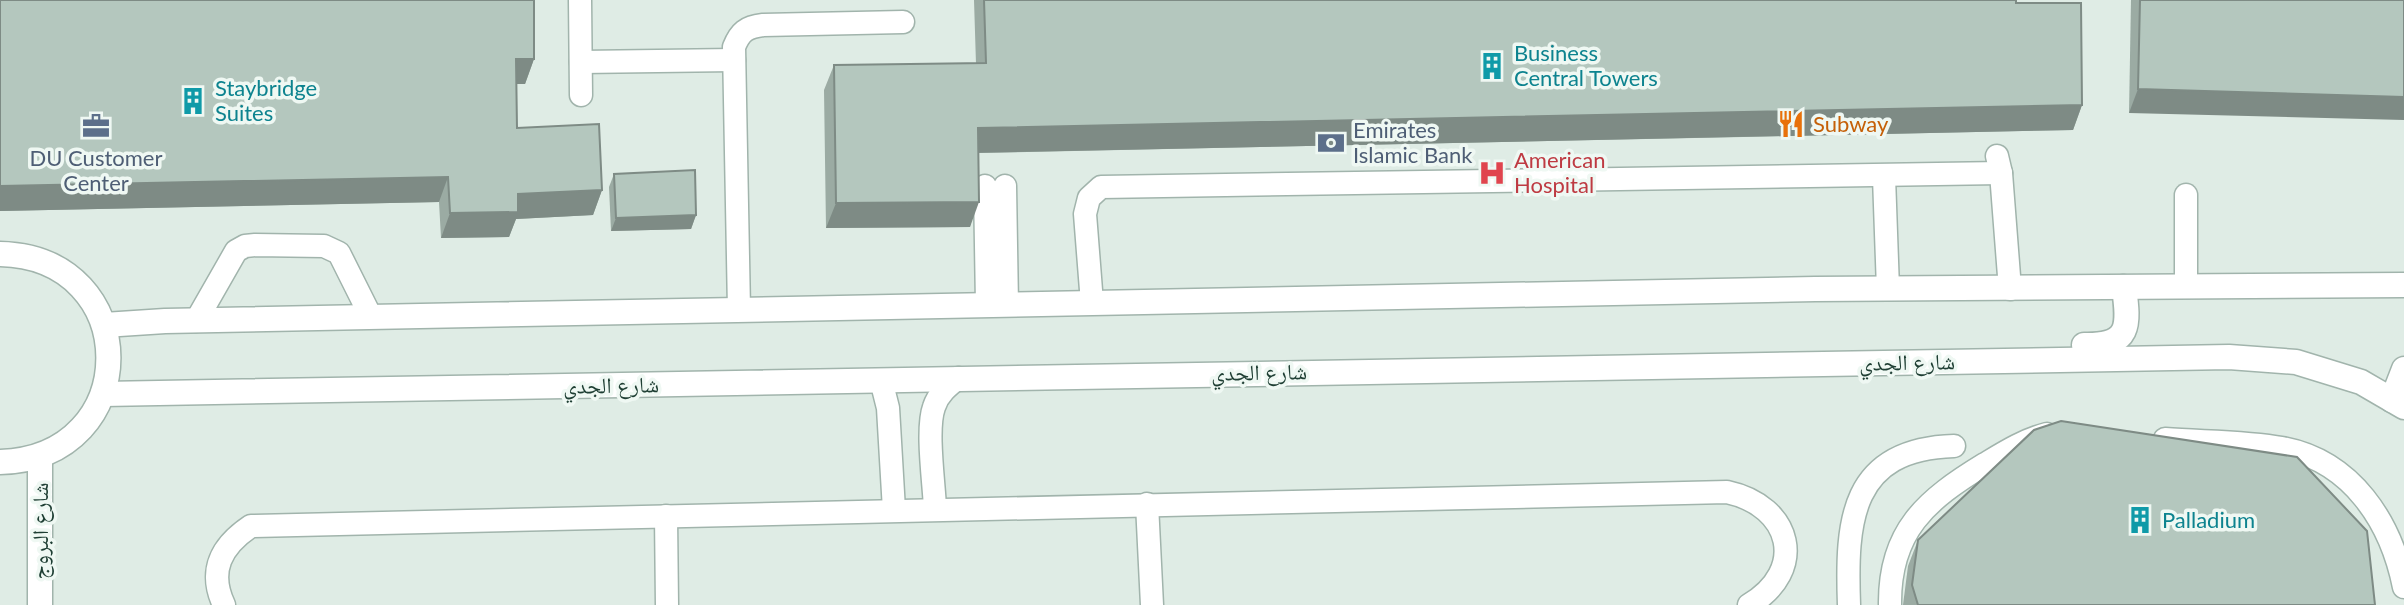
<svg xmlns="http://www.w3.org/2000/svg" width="2404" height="605" font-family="Lato,'Noto Naskh Arabic',sans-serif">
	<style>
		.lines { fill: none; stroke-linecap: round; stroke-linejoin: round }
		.lane-casing { stroke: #a1b4ac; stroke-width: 25 }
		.street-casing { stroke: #a1b4ac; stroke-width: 27 }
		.lane { stroke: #fff; stroke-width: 22 }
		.street { stroke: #fff; stroke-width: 24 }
		.wall { fill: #9baba3 }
		.shaded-wall { fill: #7e8b85 }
		.building { fill: #b4c7be; stroke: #7e8b85; stroke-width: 2 }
		.labels { text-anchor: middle; stroke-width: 7; stroke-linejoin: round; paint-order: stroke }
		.culture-label { font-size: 22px; fill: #0d838f; stroke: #eff8f3; text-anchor: start }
		.food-label { font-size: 22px; fill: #c56008; stroke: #eff8f3; text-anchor: start }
		.service-label { font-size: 22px; fill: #4e5e75; stroke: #eff8f3; text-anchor: start }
		.health-label { font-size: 22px; fill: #be3a42; stroke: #eff8f3; text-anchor: start }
		.street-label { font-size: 22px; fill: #1e3e33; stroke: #eff8f3 }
	</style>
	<rect width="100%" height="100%" fill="#dfece5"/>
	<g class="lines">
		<g class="lane-casing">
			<g id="lane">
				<polyline points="580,0 581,95"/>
				<polyline points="581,62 734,60"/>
				<polyline points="1997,156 2001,173 2010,289"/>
				<polyline points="1884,177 1888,289"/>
				<polyline points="985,186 987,305"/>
				<polyline points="1005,186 1007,305"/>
				<polyline points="2186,195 2186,286"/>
				<polyline points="1092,303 1085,214 1089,198 1101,187 2001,173"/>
				<path d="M739,310l-5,-263c6,-15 12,-20 29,-22l140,-3"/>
				<polyline points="196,321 236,251 245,246 255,245 324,246 339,253 371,317"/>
				<polyline points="881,380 888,408 894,510"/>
				<path d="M2165,439c38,3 79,2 117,9 70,13 109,74 122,139"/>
				<polyline points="1147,504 1152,605"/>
				<path d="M935,508c-1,-25 -9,-79 -1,-101 4,-13 14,-21 24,-29"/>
				<polyline points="666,516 667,605"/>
				<path d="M224,605c-16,-34 -3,-59 27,-79l1476,-34c65,14 81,78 22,113"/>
				<path d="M1849,605c-3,-84 1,-156 105,-159"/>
				<path d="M1890,605c-1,-74 36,-105 95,-141 20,-12 39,-24 62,-30"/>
			</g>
		</g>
		<g class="street-casing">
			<g id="street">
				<path d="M0,254c144,3 145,204 0,208"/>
				<polyline points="104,325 165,321 1815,289 2404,285"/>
				<path d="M2084,345c47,1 45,-19 40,-58"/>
				<polyline points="103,394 2229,357 2296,362 2361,382 2404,407"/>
				<polyline points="2392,400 2404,369"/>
				<polyline points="40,456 40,605"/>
			</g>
		</g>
		<use href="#lane" class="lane"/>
		<use href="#street" class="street"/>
	</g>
	<g class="wall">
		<polygon points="974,0 2016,0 2016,3 2082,105 2073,130 978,153 970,227 826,228 824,90 834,65 976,64"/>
		<polygon points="2131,0 2404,0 2129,113"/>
		<polygon points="534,59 525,84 516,84 517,128 602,190 593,215 516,219 509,237 441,238 439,202 0,211"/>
		<polygon points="614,174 696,215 691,229 611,231 609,187"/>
		<polygon points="1918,540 2375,605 1903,605 1908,566"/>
	</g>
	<g class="shaded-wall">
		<polygon points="516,59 534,59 525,84 507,84"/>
		<polygon points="2138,89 2404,97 2404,120 2129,113"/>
		<polygon points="2082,105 2073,130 969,153 978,128"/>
		<polygon points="448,177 439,202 0,211 0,186"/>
		<polygon points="602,190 593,215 516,219 509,237 441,238 450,213 518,194"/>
		<polygon points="979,202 970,227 826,228 836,203"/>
		<polygon points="696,215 691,229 611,231 616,218"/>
	</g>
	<g class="building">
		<polygon points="0,0 534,0 534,59 516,59 517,128 599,124 602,190 518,194 518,212 450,213 448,177 0,186"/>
		<polygon points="984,0 2016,0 2016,3 2081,3 2082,105 978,128 979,202 836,203 834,65 986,63"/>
		<polygon points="2140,0 2404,0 2404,97 2138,89"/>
		<polygon points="695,170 696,215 616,218 614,174"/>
		<polygon points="2061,421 2297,457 2367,531 2375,605 1918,605 1912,585 1918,540 2034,430"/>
	</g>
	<defs>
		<g id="building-bare" transform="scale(2.16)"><path d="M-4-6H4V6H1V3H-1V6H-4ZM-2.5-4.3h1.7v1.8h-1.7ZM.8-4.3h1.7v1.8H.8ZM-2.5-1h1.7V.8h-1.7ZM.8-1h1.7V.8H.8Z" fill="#0f9aa8" stroke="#eff8f3" stroke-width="2.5" paint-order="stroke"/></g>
		<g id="restaurant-bare" transform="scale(2.16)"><path d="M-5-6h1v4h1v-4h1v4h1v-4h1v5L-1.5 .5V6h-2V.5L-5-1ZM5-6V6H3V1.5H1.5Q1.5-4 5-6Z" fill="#e8710a" stroke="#eff8f3" stroke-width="2.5" paint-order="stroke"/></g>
		<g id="office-bare" transform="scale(2.16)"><path d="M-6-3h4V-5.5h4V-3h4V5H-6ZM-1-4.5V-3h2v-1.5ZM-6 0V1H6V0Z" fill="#5c6f8a" stroke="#eff8f3" stroke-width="2.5" paint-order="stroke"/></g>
		<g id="bank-bare" transform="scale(2.16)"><path d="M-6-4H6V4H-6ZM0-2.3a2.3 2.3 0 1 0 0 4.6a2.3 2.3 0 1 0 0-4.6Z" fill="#5c6f8a" stroke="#eff8f3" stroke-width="2.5" paint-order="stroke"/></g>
		<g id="hospital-bare" transform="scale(2.16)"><path d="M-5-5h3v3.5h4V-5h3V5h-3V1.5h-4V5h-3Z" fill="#e0444e" stroke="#eff8f3" stroke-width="2.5" paint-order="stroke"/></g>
	</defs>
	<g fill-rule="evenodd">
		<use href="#building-bare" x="1492" y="66"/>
		<use href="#building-bare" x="193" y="101"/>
		<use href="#restaurant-bare" x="1791" y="124"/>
		<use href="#office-bare" x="96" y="126"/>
		<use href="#bank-bare" x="1331" y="143"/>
		<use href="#hospital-bare" x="1492" y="173"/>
		<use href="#building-bare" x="2140" y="520"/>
	</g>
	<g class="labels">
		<g class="culture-label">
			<text x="1514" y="61">Business<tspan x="1514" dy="25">Central Towers</tspan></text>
			<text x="215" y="96">Staybridge<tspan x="215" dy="25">Suites</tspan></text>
			<text x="2162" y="528">Palladium</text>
		</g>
		<g class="food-label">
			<text x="1813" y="132">Subway</text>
		</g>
		<g class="service-label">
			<text x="1353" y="138">Emirates<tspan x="1353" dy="25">Islamic Bank</tspan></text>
			<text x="96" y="166" text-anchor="middle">DU Customer<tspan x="96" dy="25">Center</tspan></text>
		</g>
		<g class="health-label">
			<text x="1514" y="168">American<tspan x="1514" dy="25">Hospital</tspan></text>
		</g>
		<g class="street-label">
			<text transform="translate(1907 362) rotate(-1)" y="8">شارع الجدي</text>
			<text transform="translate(1259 372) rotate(-1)" y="8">شارع الجدي</text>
			<text transform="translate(611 385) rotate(-1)" y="8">شارع الجدي</text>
			<text transform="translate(40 531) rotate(-90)" y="8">شارع البروج</text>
		</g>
	</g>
</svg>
